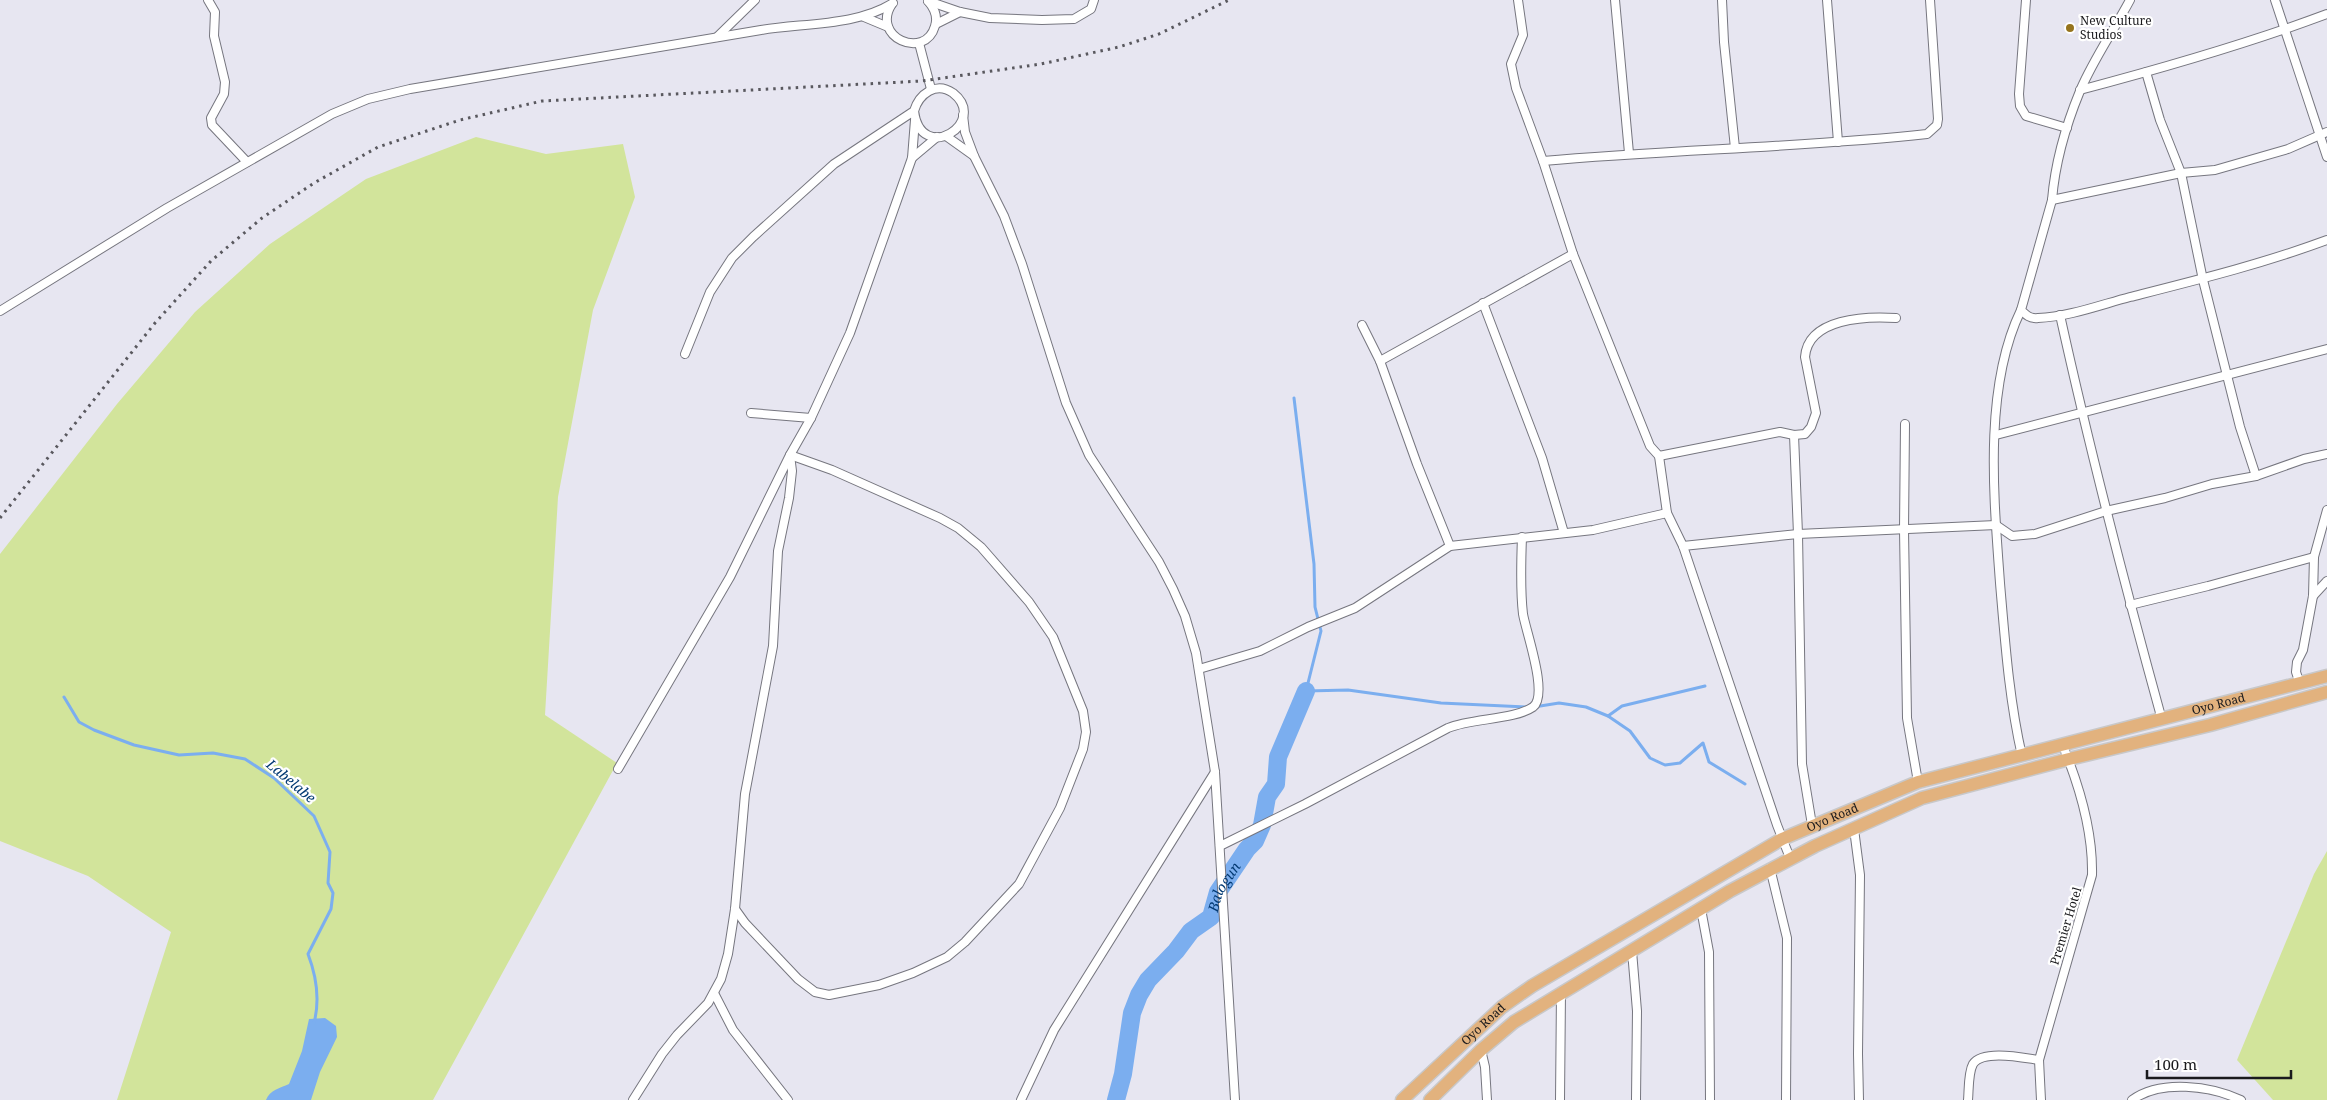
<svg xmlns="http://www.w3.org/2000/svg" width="2327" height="1100" font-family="'Noto Serif',serif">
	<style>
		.green { fill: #d2e49b }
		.water { fill: #7baeef }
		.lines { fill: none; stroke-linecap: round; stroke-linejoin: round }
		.stream { stroke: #7baeef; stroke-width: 3 }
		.river { stroke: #7baeef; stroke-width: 18 }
		.street-casing { stroke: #76767f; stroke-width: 10 }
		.primary-casing { stroke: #c8c8c9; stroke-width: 15 }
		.street { stroke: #fff; stroke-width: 8 }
		.primary { stroke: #e2b27e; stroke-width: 12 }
		.rail { stroke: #59585e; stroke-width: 3; stroke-dasharray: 2.5 5; stroke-linecap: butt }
		.poi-dot { fill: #96741d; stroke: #fff; stroke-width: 2 }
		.labels { text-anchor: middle; stroke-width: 4.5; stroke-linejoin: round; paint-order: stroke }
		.poi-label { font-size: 12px; fill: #1a1a1d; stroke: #fff; text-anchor: start }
		.street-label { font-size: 12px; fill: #1a1a1d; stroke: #fff }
		.water-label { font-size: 14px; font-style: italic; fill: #033a73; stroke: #fff }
	</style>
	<rect width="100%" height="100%" fill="#e7e6f1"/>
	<g class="green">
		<polygon points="476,137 546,154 623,144 635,197 593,310 558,497 545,715 617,763 433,1100 117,1100 171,932 88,876 0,841 0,554 117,404 195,312 270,244 366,179"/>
		<polygon points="2327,851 2327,1100 2273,1100 2237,1060 2314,874"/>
	</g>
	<path class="water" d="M325,1018l11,8 1,11 -17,35 -9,28h-45c4,-10 14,-12 23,-16l13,-33 7,-32z"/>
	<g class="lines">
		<g class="stream">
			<polyline points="1294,398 1314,564 1315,607 1321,631 1306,691 1348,690 1441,703 1527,707"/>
			<path d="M64,697l15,25 15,8 40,15 45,10 34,-2 32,6 29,19 40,38 16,36 -2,31 5,10 -2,16 -23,45c8,21 12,46 6,69"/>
			<polyline points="1534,707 1559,703 1586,707 1608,716 1630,731 1650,758 1665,765 1680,763 1703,743 1709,762 1745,784"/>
			<polyline points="1608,716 1622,706 1705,686"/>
		</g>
		<path class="river" id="s1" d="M1116,1100l7,-26 9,-61 7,-18 9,-15 28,-29 15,-20 20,-14 7,-25 29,-43 8,-8 7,-16 5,-28 9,-13 2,-27 28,-66"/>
		<g class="street-casing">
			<g id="street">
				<polyline points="208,0 215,12 214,36 225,82 224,94 211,118 212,125 247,162"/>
				<polyline points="1518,0 1523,35 1511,64 1516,88 1543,161 1573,254 1650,446 1659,456 1667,513 1683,546 1777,825 1790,858"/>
				<polyline points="1615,0 1629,153"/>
				<polyline points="1722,0 1724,42 1735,148"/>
				<polyline points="1827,0 1838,142"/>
				<polyline points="2026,0 2019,94 2020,106 2026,116 2067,128"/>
				<path d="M2130,0c-16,30 -37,60 -50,91 -14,34 -25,73 -28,109l-31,110c5,5 9,9 17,8 30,-1 62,-13 92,-21 67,-17 132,-33 197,-57"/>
				<polyline points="2275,0 2327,157"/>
				<polyline points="928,1 960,12 990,18 1042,20 1074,19 1091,9 1094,0"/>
				<path d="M892,4c-22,33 33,57 43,22 3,-9 0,-17 -7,-25"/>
				<polyline points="864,17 888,27"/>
				<polyline points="936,24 960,12"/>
				<polyline points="717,37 755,0"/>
				<polyline points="919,43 931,89"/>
				<polyline points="2146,72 2160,120 2181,173 2203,280 2240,427 2256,476"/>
				<path d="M2080,90c83,-22 167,-46 247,-76"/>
				<polyline points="963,115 965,132 974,156 1004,216 1022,264 1066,403 1089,455 1159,562 1173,589 1185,616 1196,653 1215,772 1235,1100"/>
				<polyline points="946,136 974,156"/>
				<polyline points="912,158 937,137"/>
				<path d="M1543,161c128,-12 257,-13 384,-27l10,-9 1,-6 -8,-119"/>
				<polyline points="2052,200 2181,173 2215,170 2288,149 2327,132"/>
				<polyline points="1483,303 1542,458 1564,533"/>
				<path d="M2021,310c-38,78 -27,189 -21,273 5,58 9,116 22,173"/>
				<path d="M0,311l167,-103 165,-94 36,-15 42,-10c117,-20 234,-40 351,-59 42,-7 96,-4 132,-27"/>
				<path d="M2060,315c30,136 65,271 102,405"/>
				<polyline points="1362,325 1380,361 1417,464 1450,546"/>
				<path d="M685,354l25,-62 22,-34 21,-21 81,-73 80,-53c5,-17 22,-30 39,-18 37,29 -32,73 -39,18"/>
				<polyline points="1380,361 1573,254"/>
				<polyline points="751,413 811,418"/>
				<polyline points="1905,424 1904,530 1907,718 1918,782"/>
				<polyline points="1794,435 1798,534 1802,764 1812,825"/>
				<polyline points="1996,435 2327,349"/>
				<path d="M1659,456l121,-24 14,3 11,-1 6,-7 5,-14 -11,-56c3,-39 61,-41 91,-39"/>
				<polyline points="1683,546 1798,534 1996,525 2012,536 2035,534 2106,511 2165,498 2212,484 2256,476 2304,459 2327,454"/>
				<polyline points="2313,596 2327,581"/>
				<polyline points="2130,605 2208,586 2314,557"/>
				<polyline points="1199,669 1260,651 1308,627 1355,608 1450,546 1593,530 1667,513"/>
				<polyline points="2300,684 2296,672 2297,662 2303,650 2313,596 2314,557 2327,510"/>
				<polyline points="618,769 730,577 790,455 832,470 940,518 958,528 981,547 1029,602 1053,637 1083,711 1086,732 1083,749 1060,808 1019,884 965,942 947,957 913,973 879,985 829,995 815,992 798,979 745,923 735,909"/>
				<polyline points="1854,829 1860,875 1858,1054 1859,1100"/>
				<path d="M1220,846l85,-42 143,-76c24,-10 66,-8 85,-21 16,-12 -7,-75 -10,-93 -3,-25 -2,-51 -1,-77"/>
				<polyline points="1770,868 1787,938 1786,1100"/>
				<polyline points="1701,909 1709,952 1710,1100"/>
				<polyline points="1632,951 1637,1011 1636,1100"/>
				<polyline points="714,993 733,1030 788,1100"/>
				<polyline points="1481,1050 1485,1067 1487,1100"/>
				<polyline points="633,1100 662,1054 677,1035 708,1003 721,979 728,954 735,909 745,794 773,646 778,551 789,498 792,471 790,455 811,418 850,333 912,158 915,120"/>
				<polyline points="1021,1100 1054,1030 1215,772"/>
				<polyline points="1560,1100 1561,992"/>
				<path d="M1968,1100c1,-10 0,-27 5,-36 10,-15 51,-6 66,-4"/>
				<path d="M2041,1100l-2,-40 53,-185c1,-43 -13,-90 -29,-129"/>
				<path d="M2132,1100c29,-21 79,-14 109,0"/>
			</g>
		</g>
		<g class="primary-casing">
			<g id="primary">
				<path id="s2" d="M1402,1100l100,-93 30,-21 250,-147 136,-57 409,-106"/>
				<polyline points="1430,1100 1481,1050 1514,1022 1730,891 1815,846 1922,798 2069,759 2210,725 2327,692"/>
			</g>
		</g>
		<use href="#street" class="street"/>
		<use href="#primary" class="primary"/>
		<polyline class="rail" points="0,518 155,323 211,261 262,218 314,183 378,147 460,120 542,101 922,81 1041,64 1119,47 1159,34 1229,0"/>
	</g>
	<circle class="poi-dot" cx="2070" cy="28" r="5"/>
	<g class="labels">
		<g class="poi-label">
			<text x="2080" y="25">New Culture<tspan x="2080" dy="14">Studios</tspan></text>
		</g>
		<g class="street-label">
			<text dy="4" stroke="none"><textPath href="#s2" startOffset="921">Oyo Road</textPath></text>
			<text dy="4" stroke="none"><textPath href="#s2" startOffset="518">Oyo Road</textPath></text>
			<text transform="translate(2066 926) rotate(-73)" y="4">Premier Hotel</text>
			<text dy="4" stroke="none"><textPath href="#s2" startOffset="111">Oyo Road</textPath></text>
		</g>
		<g class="water-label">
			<text transform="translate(291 781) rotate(40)" y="5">Labelabe</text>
			<text dy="5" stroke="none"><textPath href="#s1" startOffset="248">Balogun</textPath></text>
		</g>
	</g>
	<path d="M2147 1070v8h144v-8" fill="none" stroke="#1a1a1d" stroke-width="2.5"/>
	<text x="2154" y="1070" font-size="15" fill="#1a1a1d" stroke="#ffffff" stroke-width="4" paint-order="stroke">100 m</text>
</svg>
